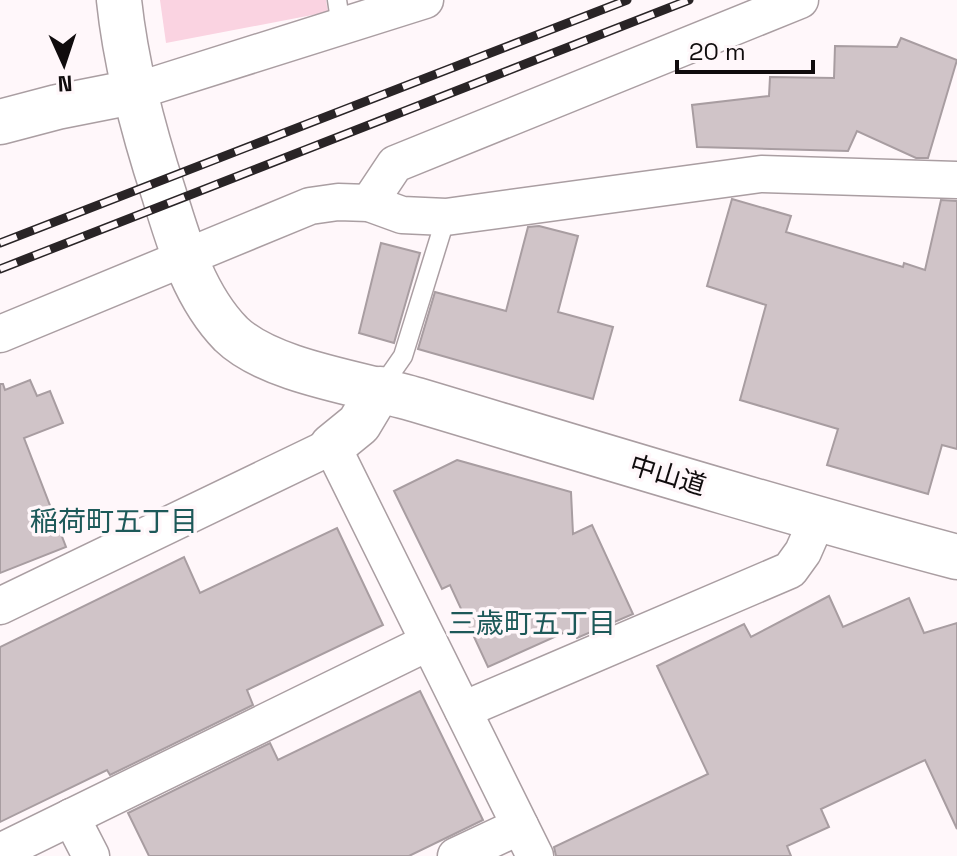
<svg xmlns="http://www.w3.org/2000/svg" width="957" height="856" font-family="'Space Grotesk','Noto Sans JP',sans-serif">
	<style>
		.green { fill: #fad3e1 }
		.building { fill: #d0c4c8; stroke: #a89da1; stroke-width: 2 }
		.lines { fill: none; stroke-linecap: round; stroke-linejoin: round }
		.service-casing { stroke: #aa9ea2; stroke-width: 21 }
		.minor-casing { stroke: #aa9ea2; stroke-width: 39 }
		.tertiary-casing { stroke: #aa9ea2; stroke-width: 47 }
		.service { stroke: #fff; stroke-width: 18 }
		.minor { stroke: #fff; stroke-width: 36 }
		.tertiary { stroke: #fff; stroke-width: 44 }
		.rail-casing { stroke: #292426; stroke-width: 9 }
		.rail { stroke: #fff7fa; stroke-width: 6; stroke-dasharray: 18; stroke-linecap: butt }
		.labels { text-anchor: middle; stroke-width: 7; stroke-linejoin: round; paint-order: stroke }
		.street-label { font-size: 26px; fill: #100c0d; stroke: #fff7fa }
		.neighbourhood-label { font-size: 28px; fill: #1d5959; stroke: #fff7fa }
	</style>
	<rect width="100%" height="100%" fill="#fff7fa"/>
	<polygon class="green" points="160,0 326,0 328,12 166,43"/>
	<g class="building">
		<polygon points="901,38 957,60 928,158 916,158 857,131 848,151 697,147 692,105 769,96 770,77 834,78 835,46 897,47"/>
		<polygon points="732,199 791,216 786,232 903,267 904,263 925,270 941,200 957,201 957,449 942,445 928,494 827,465 838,429 740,400 766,305 707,286"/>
		<polygon points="539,226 578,236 558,312 613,327 593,399 418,349 435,292 506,311 528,227"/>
		<polygon points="381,243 420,253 394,343 359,333"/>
		<polygon points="30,380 37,396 50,391 63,423 24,438 66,547 0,573 0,384 3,384 5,390"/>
		<polygon points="457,460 571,492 573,534 592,525 633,614 577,638 572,629 488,667 450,585 442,589 394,491"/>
		<polygon points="337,528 383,625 247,690 253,705 110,775 107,770 0,822 0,647 184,557 200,593"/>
		<polygon points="829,596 843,627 909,598 924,633 957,623 957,829 925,760 821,809 829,827 787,846 791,856 556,856 554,847 708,774 657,666 744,624 751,637"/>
		<polygon points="420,691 483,820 409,856 149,856 128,813 270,743 278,760"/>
	</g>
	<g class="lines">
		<g class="service-casing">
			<g id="service">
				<polyline points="337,0 341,27"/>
				<polyline points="380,389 403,356 446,217"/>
			</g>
		</g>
		<g class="minor-casing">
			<g id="minor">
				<polyline points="133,92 425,0"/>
				<polyline points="369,203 395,164 800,0"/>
				<polyline points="0,334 310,206 338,202 369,203 402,215 446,217 761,174 957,180"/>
				<polyline points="0,606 332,446 535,856"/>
				<polyline points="463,710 790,570 803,552 817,520"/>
				<polyline points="71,817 91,856"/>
				<polyline points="0,852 429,642"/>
				<polyline points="456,856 520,826"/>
			</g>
		</g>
		<g class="tertiary-casing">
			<g id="tertiary">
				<path d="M119,0c7,67 24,130 45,194 15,49 30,102 67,140 39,38 133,50 186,66 180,54 359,109 540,157"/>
				<polyline points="0,122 57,107 133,92"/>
				<polyline points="332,446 359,424 380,389"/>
			</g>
		</g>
		<use href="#service" class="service"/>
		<use href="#minor" class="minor"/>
		<use href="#tertiary" class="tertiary"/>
		<g class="rail-casing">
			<g id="rail">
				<polyline points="0,243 627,0"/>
				<polyline points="0,269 689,0"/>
			</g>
		</g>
		<use href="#rail" class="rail"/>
	</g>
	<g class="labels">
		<g class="street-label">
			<text transform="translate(668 475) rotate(17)" y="9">中山道</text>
		</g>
		<g class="neighbourhood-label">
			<text x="114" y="531">稲荷町五丁目</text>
			<text x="532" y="633">三歳町五丁目</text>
		</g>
	</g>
	<g transform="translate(64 64) rotate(177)" stroke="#fff7fa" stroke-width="6" paint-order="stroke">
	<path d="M0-6L14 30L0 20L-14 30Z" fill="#100c0d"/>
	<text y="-12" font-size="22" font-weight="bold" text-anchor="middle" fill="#100c0d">N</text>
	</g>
	<path d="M677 60v12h136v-12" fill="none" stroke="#100c0d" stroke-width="4"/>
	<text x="689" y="60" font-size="24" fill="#100c0d" stroke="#fff7fa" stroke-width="6" paint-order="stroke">20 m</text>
</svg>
